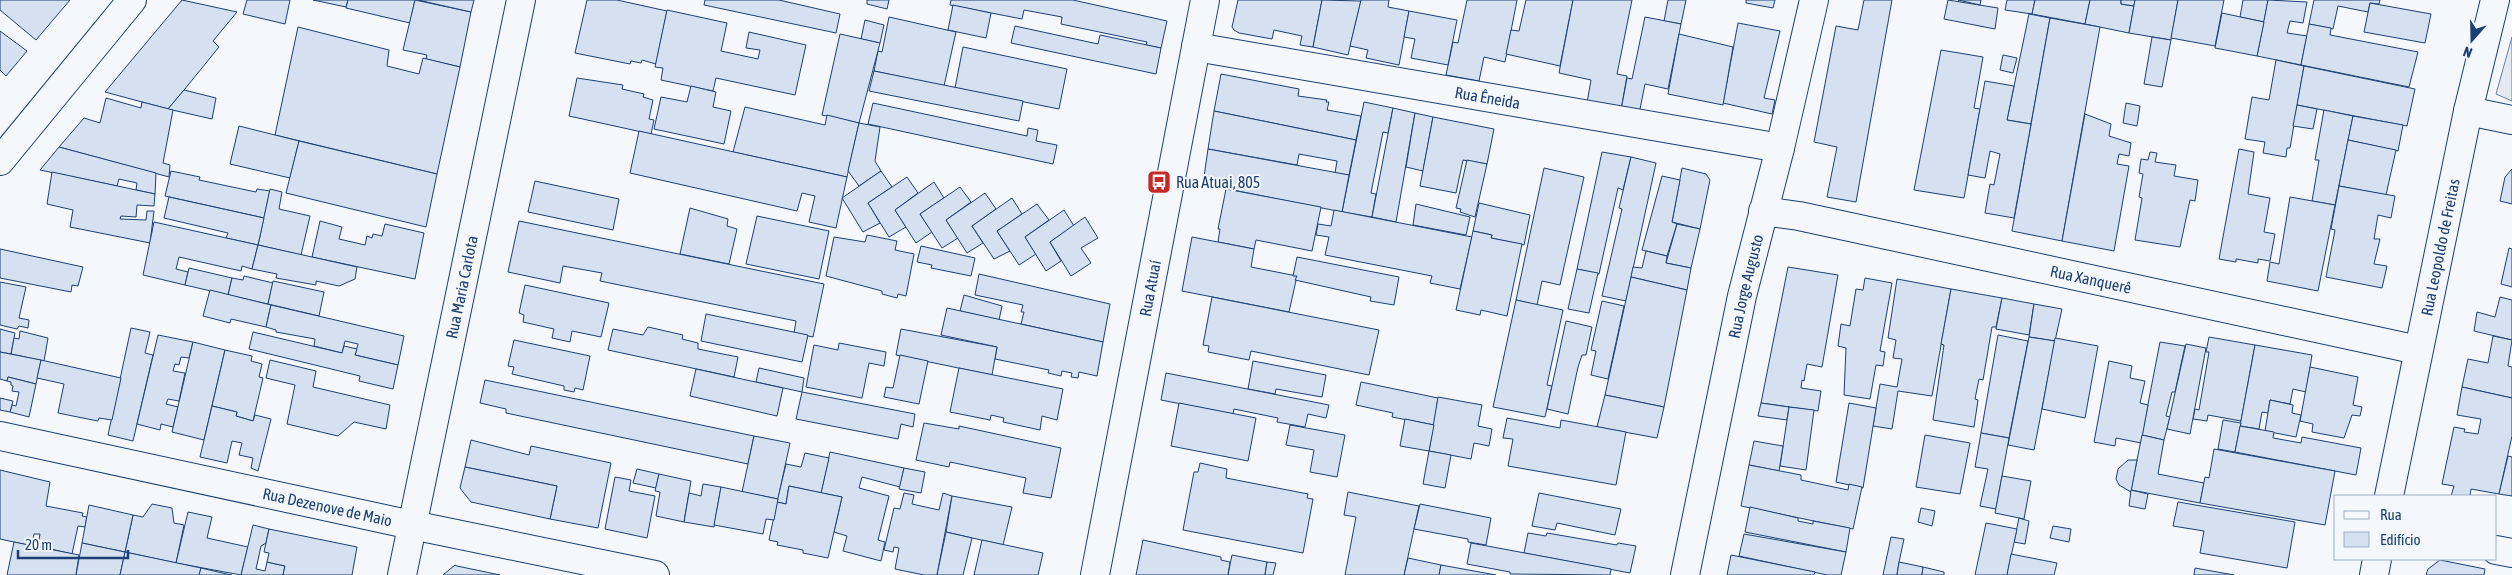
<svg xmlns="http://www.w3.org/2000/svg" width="2512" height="575" font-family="'Asap Condensed',sans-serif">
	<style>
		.green { fill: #e3e9f0; stroke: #687fa3 }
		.building { fill: #d5e0f0; stroke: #1d3f73 }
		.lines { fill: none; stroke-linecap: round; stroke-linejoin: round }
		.minor-casing { stroke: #1d3f73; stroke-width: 30 }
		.minor { stroke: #f4f7fb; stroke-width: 28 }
		.labels { text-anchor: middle; stroke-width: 4; stroke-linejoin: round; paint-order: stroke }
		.street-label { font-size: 16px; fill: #1d3f73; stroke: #f4f7fb }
		.poi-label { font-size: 16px; fill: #1d3f73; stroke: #f4f7fb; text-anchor: start }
	</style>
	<rect width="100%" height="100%" fill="#f4f7fb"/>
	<polygon class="green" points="2512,37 2512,101 2496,94"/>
	<g class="building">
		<polygon points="0,0 70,0 36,40 0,10"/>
		<polygon points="182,0 237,12 213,41 219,47 184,90 168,109 105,92"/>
		<polygon points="247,0 290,0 285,24 243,14"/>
		<polygon points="313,0 348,0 346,7"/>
		<polygon points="348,0 415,0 410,23 346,8"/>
		<polygon points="415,0 471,12 460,67 426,59 427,55 403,50"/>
		<polygon points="418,0 474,0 471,12"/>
		<polygon points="587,0 617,0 667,11 656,64 642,60 641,63 631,61 630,64 575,53"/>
		<polygon points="705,0 779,0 840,14 836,33 704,5"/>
		<polygon points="867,0 889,0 887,9 867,4"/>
		<polygon points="951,0 1073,0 1167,21 1161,48 1146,45 1147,42 1061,24 1062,17 1024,10 1022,19 950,5"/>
		<polygon points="1238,0 1322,0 1313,47 1300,45 1302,36 1274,30 1272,39 1239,33 1234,30 1232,27"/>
		<polygon points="1322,0 1361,1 1348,55 1313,47"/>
		<polygon points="1361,0 1389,0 1388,7 1409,11 1399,65 1366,58 1368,50 1350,46"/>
		<polygon points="1467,0 1517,0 1505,62 1484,57 1479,81 1446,75 1453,42 1458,43"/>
		<polygon points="1526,0 1573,0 1560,66 1506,54 1511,30 1519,31"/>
		<polygon points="1573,0 1632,0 1617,74 1627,76 1621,110 1587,103 1591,80 1559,73"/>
		<polygon points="1668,0 1686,0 1681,24 1664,21"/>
		<polygon points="1746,0 1775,0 1773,8 1746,3"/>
		<polygon points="1864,0 1892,0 1856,202 1827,197 1837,147 1814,142 1836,26 1858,30"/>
		<polygon points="1948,0 1998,8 1995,29 1944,19"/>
		<polygon points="1958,0 1981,0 1980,5"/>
		<polygon points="2007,0 2035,0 2032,14 2005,10"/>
		<polygon points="2035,0 2090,0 2085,24 2032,14"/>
		<polygon points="2090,0 2121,0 2121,4 2134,6 2129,33 2085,24"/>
		<polygon points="2121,0 2135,0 2134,6 2121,4"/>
		<polygon points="2135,0 2178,0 2171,40 2129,33"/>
		<polygon points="2178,0 2224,0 2215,46 2171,38"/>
		<polygon points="2243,0 2268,0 2264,22 2240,17"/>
		<polygon points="2268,0 2307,2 2303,23 2290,21 2287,33 2307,36 2301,65 2257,56"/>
		<polygon points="2314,0 2380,0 2379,4 2370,3 2368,12 2338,6 2333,29 2309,24"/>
		<polygon points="2370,3 2431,14 2425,43 2364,32"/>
		<polygon points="953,5 991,13 986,38 948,30"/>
		<polygon points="667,10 727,23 721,51 758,59 760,50 746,48 749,32 806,45 795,95 716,78 713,91 661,80 663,68 655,67"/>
		<polygon points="1409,11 1457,20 1448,65 1411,58 1415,39 1404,37"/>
		<polygon points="2222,13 2264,22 2257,56 2215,48"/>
		<polygon points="2029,14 2050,18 2031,124 2007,120"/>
		<polygon points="889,17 956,32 944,86 874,71 878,51 882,52"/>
		<polygon points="1645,17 1681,24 1668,89 1645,84 1639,114 1621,110 1627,78 1632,79"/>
		<polygon points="2050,18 2100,27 2062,241 2012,231"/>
		<polygon points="865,20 884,25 880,43 861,39"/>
		<polygon points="1738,23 1780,31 1764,98 1775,100 1772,114 1723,103"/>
		<polygon points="2309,24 2331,28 2330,35 2418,52 2409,87 2301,65"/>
		<polygon points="1015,26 1098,44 1100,35 1161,48 1156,74 1011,43"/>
		<polygon points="298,27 389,50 387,66 419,74 423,58 460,67 437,174 275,135"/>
		<polygon points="0,31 27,51 6,76 0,70"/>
		<polygon points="840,34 880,43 859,123 822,115"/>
		<polygon points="1679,34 1733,47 1723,105 1668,94"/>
		<polygon points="2152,37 2171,40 2162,87 2144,84"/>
		<polygon points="963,47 1067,69 1059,109 955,88"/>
		<polygon points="1941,50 1983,57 1974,108 1980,109 1964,198 1914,190"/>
		<polygon points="2003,55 2017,58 2013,73 2000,70"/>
		<polygon points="2276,60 2304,66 2290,148 2287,148 2286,157 2263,153 2265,142 2245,139 2252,97 2269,100"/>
		<polygon points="2304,66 2415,89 2407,126 2297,105"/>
		<polygon points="874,71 1023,101 1019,121 869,91"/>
		<polygon points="1221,74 1299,89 1298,96 1327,100 1326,102 1329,102 1327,110 1361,116 1356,140 1214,111"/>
		<polygon points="577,78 623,85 622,89 644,94 643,97 653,100 649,119 654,120 651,134 569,116"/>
		<polygon points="1985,81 2014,86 2007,120 2031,124 2014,218 1985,213 1990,184 1994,185 2000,154 1990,151 1985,178 1968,175"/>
		<polygon points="691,86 716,92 713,107 731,111 724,144 654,129 661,97 687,102"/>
		<polygon points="184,90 216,98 212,119 168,109"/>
		<polygon points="106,98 141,108 142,102 173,110 163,163 170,165 169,177 59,147 84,118 100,123"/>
		<polygon points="1364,102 1393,108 1388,133 1383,132 1371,193 1376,194 1372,217 1342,212"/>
		<polygon points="873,103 1027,136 1028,128 1038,130 1036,141 1057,145 1053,164 868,124"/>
		<polygon points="2126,103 2140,106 2137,126 2123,123"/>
		<polygon points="2297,105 2317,109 2313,129 2293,126"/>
		<polygon points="745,107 825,125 827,115 859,123 847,177 733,152"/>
		<polygon points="1393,108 1415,113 1396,222 1372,217"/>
		<polygon points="2324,110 2353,116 2335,205 2312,201 2319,160 2315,160"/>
		<polygon points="1214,111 1356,140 1349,175 1335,173 1337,161 1299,154 1297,165 1208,149"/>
		<polygon points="1415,113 1433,117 1423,171 1406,167"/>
		<polygon points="2085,114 2111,124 2109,136 2131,143 2129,156 2119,154 2117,164 2129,166 2114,251 2062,241"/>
		<polygon points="2353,116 2403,125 2398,151 2348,140"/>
		<polygon points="1433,117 1494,129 1487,164 1463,160 1456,193 1420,186"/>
		<polygon points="859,123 880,127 875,161 881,171 859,186 848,171"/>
		<polygon points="239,126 299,141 290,178 230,164"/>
		<polygon points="639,131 847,177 836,228 809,222 815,196 802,193 797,211 630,173"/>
		<polygon points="2348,140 2396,150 2386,195 2339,186"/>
		<polygon points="299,141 437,174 426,227 286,193"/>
		<polygon points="59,147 156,173 155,194 136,190 137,183 119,179 117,186 40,170"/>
		<polygon points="1208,149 1349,175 1342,212 1203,184"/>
		<polygon points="2239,149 2254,152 2248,194 2270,198 2264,232 2275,234 2270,261 2258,259 2258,263 2236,259 2236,262 2219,259"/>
		<polygon points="1602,152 1631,157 1623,190 1618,188 1599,274 1577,269"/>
		<polygon points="2150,152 2157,153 2155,162 2176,165 2174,176 2198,180 2195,201 2190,200 2180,247 2135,240 2142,198 2139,197 2143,174 2139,173 2141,159 2148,160"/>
		<polygon points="1631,157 1656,163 1626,301 1602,296 1622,209 1619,208"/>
		<polygon points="1467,160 1487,164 1475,217 1460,212 1461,209 1456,208"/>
		<polygon points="1544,168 1584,177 1560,285 1542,281 1537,305 1516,300"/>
		<polygon points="1682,168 1706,174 1710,180 1700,229 1672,222"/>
		<polygon points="2512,169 2512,204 2500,201 2505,177"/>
		<polygon points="171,171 200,177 199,180 256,192 257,189 270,191 264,218 165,196"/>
		<polygon points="881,171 892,187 868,203 880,223 863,232 842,198"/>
		<polygon points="52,172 155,194 154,206 137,205 136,217 121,216 120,219 146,220 147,211 154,211 150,243 70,227 73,210 47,204"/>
		<polygon points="1662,176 1680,180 1672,222 1677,224 1667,256 1642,250"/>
		<polygon points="907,177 918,193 895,210 906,227 889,237 868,203"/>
		<polygon points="535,181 619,199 613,230 528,212"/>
		<polygon points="934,182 944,198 920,214 932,232 916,243 895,210"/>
		<polygon points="2339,186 2395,196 2391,218 2378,215 2374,239 2380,239 2374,264 2387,266 2382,288 2326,277 2335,230 2331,229"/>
		<polygon points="960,187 971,202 946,220 958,238 942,248 920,214"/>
		<polygon points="270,189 282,192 279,209 310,216 301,255 258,245"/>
		<polygon points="1226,189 1321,207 1312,251 1256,240 1254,249 1218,242 1220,229 1218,229"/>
		<polygon points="985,193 996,209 972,226 983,243 967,253 946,220"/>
		<polygon points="169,197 264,218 258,245 226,238 228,233 164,218"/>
		<polygon points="2290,197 2335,205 2318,291 2267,281 2270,262 2279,264"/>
		<polygon points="1012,198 1022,214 997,231 1010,251 994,259 972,226"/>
		<polygon points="1479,203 1530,215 1524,245 1491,238 1492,235 1473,231"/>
		<polygon points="1037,204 1049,220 1025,237 1036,254 1019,265 997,231"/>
		<polygon points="1416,204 1470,217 1466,235 1413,225"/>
		<polygon points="690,208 728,219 727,226 737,229 729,264 680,254"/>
		<polygon points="1064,210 1074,226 1050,242 1061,261 1046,271 1025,237"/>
		<polygon points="1334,210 1472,237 1460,289 1430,283 1432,276 1325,255 1329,237 1316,235 1318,224 1331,226"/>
		<polygon points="757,216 829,231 819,279 746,264"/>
		<polygon points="1085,217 1098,238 1081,248 1091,263 1071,276 1050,242"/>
		<polygon points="320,221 342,227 339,239 365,245 367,236 372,238 373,234 382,236 385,224 424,233 415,279 312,257"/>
		<polygon points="519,221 824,284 813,337 794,333 796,321 600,281 602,273 563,266 560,283 508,272"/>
		<polygon points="154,222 258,245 252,269 242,266 241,271 179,257 176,269 188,272 185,285 143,275"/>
		<polygon points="1677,224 1700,229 1691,268 1666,263"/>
		<polygon points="1473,231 1492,235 1491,238 1522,244 1507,316 1481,310 1480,315 1456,310"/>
		<polygon points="867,235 897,241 895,250 914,254 906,296 898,294 897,298 882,294 882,291 826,276 834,237 865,242"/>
		<polygon points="1192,237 1254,249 1251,267 1297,276 1289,312 1182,291"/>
		<polygon points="258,245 357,267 355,279 339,286 316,281 316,285 276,278 277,274 252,269"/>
		<polygon points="921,246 975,258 971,276 931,268 932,265 917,262"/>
		<polygon points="2509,248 2512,249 2512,287 2501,284"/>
		<polygon points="0,249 83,267 78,286 72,285 71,292 0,278"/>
		<polygon points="1646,251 1667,256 1666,263 1691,268 1687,290 1631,277 1633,267 1642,268"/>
		<polygon points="1297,257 1399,277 1394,305 1370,301 1371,297 1295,280 1297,276 1293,276"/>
		<polygon points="1788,267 1838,275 1822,367 1807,364 1804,381 1802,380 1801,388 1821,391 1818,411 1761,403"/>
		<polygon points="189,268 232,278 228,295 185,285"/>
		<polygon points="1577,269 1598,273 1589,313 1568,309"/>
		<polygon points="979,274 1110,304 1103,342 1021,324 1024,312 1021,312 1023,305 975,295"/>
		<polygon points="244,276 273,283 268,304 228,295 232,278 243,280"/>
		<polygon points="1631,277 1687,290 1664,407 1605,395"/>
		<polygon points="1865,278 1892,283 1880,351 1885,352 1883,366 1876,365 1870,399 1844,395 1846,348 1838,346 1841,324 1850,326 1856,289 1863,290"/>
		<polygon points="1897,279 1951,289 1932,396 1898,391 1892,429 1873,426 1880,384 1897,387 1902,359 1893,358 1896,340 1888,338"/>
		<polygon points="273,281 324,292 319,316 268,304"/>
		<polygon points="0,282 26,287 19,318 29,320 28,328 19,326 17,329 0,325"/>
		<polygon points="525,285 609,303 601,337 572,331 570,342 552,338 554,329 523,322 524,315 519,313"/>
		<polygon points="1951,289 2002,298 1996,327 1992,327 1983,380 1979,379 1975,399 1978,400 1974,427 1933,420 1944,345 1941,344"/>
		<polygon points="210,290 271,305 266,327 231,319 230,323 203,316"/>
		<polygon points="964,295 1002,306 999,320 960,311"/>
		<polygon points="1212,297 1379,330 1369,375 1251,351 1249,360 1208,352 1209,346 1203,345"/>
		<polygon points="2500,297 2512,300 2512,340 2474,331 2477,312 2495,317"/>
		<polygon points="2002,298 2034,304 2029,335 1996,329"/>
		<polygon points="1516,300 1563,310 1547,385 1552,386 1545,417 1493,407"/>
		<polygon points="1602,301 1624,306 1608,379 1591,375 1596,351 1591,350"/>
		<polygon points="2034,304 2062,309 2055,341 2029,337"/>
		<polygon points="271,305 404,336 398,365 355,355 358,344 345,341 342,353 314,346 315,339 276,332 276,330 266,327"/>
		<polygon points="947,308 1103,342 1097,376 1079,372 1078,378 1071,377 1072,373 1062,371 1061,376 1048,373 1049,370 995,359 997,347 941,335"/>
		<polygon points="706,314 808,335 802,362 701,341"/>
		<polygon points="1566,321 1592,327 1586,355 1582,355 1578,367 1568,414 1547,409"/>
		<polygon points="648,327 683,335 682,339 698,343 698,349 738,357 734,377 608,350 613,329 643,335"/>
		<polygon points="131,328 150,332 145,353 153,355 133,441 108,435"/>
		<polygon points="0,329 15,333 11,354 0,352"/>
		<polygon points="901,329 997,347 992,375 896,355"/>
		<polygon points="20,331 48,338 44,361 11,354 14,338 19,339"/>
		<polygon points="253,332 342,353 344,346 357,349 355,355 398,365 393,389 359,381 360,376 249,349"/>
		<polygon points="158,335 193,342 189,358 181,357 179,365 175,364 173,371 185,373 179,401 168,399 166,404 178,407 173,427 161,424 160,430 137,424"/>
		<polygon points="1998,335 2028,341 2009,438 1981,433"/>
		<polygon points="2493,336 2512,340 2508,366 2512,367 2512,398 2462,387 2468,359 2488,363"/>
		<polygon points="2029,337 2055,341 2034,450 2008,445"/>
		<polygon points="2209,337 2255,345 2241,421 2208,415 2207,421 2193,419 2195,409 2199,410 2209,352 2206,352"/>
		<polygon points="2055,338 2098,346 2085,418 2042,409"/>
		<polygon points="514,340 590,356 583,390 575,388 574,392 564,390 564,386 512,374 514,367 508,366"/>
		<polygon points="193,342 225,350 204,440 172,432"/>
		<polygon points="2160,342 2185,346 2175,392 2172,392 2166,416 2170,417 2164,440 2142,435"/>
		<polygon points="839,343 886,352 884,366 869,363 862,398 806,387 814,345 838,350"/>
		<polygon points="2186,344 2206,348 2190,434 2167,429"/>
		<polygon points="2255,345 2312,355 2306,392 2293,389 2290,404 2270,400 2268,413 2262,412 2259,429 2240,426"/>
		<polygon points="225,350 252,356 251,361 262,364 259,377 263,378 253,421 236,416 237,412 212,406"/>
		<polygon points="0,352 41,360 36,384 8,377 7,381 0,379"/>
		<polygon points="900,355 928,361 919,404 884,397 886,387 893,388"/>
		<polygon points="41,360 121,378 112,420 99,418 98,421 58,413 64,384 37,378"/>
		<polygon points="270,360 316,371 313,387 390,405 386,429 354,422 338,436 287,424 295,385 266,378"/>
		<polygon points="1253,361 1326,375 1322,397 1276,389 1275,394 1248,389"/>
		<polygon points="2109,361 2132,366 2130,378 2145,381 2140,403 2148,405 2141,443 2116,438 2115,446 2094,442"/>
		<polygon points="2310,367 2358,377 2353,405 2362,407 2360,416 2352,415 2344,438 2312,432 2313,424 2300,421"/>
		<polygon points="759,368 804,378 802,392 756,382"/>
		<polygon points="959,368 1063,389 1057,420 1042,416 1040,430 1003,422 1004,418 991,415 990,420 950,412"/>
		<polygon points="696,369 783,388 777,416 690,396"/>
		<polygon points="1166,373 1329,405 1326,418 1308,414 1305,427 1277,422 1278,418 1234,409 1233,414 1161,400"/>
		<polygon points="8,377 36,384 29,417 10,412 12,405 16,406 19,392 12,391 13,386 11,385 11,382 7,381"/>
		<polygon points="485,380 754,436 748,464 506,413 506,409 480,403"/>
		<polygon points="1361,382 1438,398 1434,425 1392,417 1393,413 1356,405"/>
		<polygon points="2462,387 2512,398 2512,436 2499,494 2471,489 2470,496 2451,496 2454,486 2442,484 2454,427 2465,429 2464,432 2478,434 2481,419 2457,415"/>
		<polygon points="802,392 915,414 913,427 901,424 898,439 796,419"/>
		<polygon points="1605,395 1664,407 1657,438 1597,427"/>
		<polygon points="1438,397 1482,405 1478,426 1492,429 1489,446 1474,443 1471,459 1429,451"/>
		<polygon points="0,398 13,401 10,412 0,410"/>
		<polygon points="2270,400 2293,405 2292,413 2301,415 2296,437 2265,431"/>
		<polygon points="1179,403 1256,418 1248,461 1171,446"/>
		<polygon points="1761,403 1789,407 1787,420 1758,416"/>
		<polygon points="1849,403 1876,408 1863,488 1836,482"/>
		<polygon points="212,406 237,412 236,416 253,421 255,415 271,419 258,471 251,468 253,458 239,455 242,443 232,441 227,463 200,457"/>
		<polygon points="1789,407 1814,410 1806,470 1780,466"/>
		<polygon points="1507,418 1560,428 1561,420 1626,432 1616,485 1508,466 1513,439 1503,438"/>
		<polygon points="1405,419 1434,425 1429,451 1400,446"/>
		<polygon points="2223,420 2241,423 2235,452 2218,449"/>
		<polygon points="924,423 959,429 959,426 1061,448 1051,498 1023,493 1026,478 950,462 949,467 916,460"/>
		<polygon points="1290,425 1345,435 1337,477 1310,472 1314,450 1286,445"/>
		<polygon points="2240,426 2274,432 2273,438 2301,443 2302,437 2361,448 2356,475 2235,452"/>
		<polygon points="1981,433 2009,438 1996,509 1980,506 1988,469 1975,467"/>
		<polygon points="1925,435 1970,443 1960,494 1916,487"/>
		<polygon points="2142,435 2164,440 2158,474 2204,483 2200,503 2131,490"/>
		<polygon points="754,436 790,443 778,499 742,492"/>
		<polygon points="471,440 529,455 531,446 611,463 598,528 550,519 557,486 465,467"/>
		<polygon points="1754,441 1783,446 1779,471 1749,465"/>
		<polygon points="2214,449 2335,471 2325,525 2200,503 2205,477 2209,478"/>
		<polygon points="1429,451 1451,455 1445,488 1423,484"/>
		<polygon points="830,452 904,468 900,487 862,477 859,488 889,496 878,540 885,542 881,561 843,551 847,536 834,532 842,497 821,493"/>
		<polygon points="805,453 829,458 821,493 789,486 786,504 777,502 786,464 801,467"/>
		<polygon points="2508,456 2512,457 2512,496 2499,494"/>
		<polygon points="2128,460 2137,460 2131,492 2119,485 2116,479 2118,469"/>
		<polygon points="1200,463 1227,469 1226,478 1308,494 1307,498 1313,499 1303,553 1183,530 1194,472 1198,472"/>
		<polygon points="1749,465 1801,475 1801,480 1848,490 1849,484 1862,487 1853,529 1741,506"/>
		<polygon points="465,467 557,486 550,519 471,502 460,488"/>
		<polygon points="904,468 925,472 921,493 899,489"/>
		<polygon points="637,469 659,474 656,488 633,483"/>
		<polygon points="0,470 50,482 46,506 83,513 82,516 87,517 85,527 78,526 72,554 38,546 40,534 34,534 32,546 0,539"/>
		<polygon points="659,474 691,481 684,522 656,516 660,492 655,491"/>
		<polygon points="2002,476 2031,481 2024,519 1995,513"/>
		<polygon points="615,477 631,480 629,491 655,496 647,538 605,529"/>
		<polygon points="703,484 721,487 714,527 684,522 689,493 701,496"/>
		<polygon points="789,486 842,497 828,558 803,553 803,550 777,545 778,542 769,540 777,502 786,504"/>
		<polygon points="721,487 778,499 774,520 766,519 763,534 714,525"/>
		<polygon points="2131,490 2148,494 2145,509 2129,506"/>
		<polygon points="1348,492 1419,506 1404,575 1345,575 1356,517 1344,515"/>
		<polygon points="904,493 914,495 912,504 939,510 943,493 952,496 937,575 924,575 895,569 899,548 894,547 893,552 884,550 894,508 900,509"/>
		<polygon points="1539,493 1621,509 1615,535 1557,523 1555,530 1532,526"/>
		<polygon points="952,496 1012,507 1003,545 946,532"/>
		<polygon points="2178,502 2295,522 2287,568 2200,553 2204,531 2173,526"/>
		<polygon points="152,504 172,508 174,523 184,525 176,563 125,552 133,515 143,517"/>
		<polygon points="1420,504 1491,518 1486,545 1468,542 1468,539 1414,529"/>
		<polygon points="89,505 133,515 125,552 82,543"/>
		<polygon points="1750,507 1798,518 1798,521 1813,524 1813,521 1850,528 1846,552 1745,532"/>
		<polygon points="1921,508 1935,511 1932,526 1918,522"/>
		<polygon points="188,512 212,517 207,538 248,547 241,575 176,563"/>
		<polygon points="2019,518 2029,521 2025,544 2014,542"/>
		<polygon points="1986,523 2017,529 2007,575 1975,575"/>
		<polygon points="253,525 269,529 266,543 261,546 256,569 265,571 267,562 285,566 283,575 241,575"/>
		<polygon points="2053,526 2071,529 2069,542 2050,538"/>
		<polygon points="269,529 357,547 352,575 283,575 285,566 267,562 269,553 264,552"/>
		<polygon points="946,532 972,538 963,575 937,575"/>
		<polygon points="1528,533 1546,536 1547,533 1617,545 1618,543 1636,546 1630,573 1524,553"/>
		<polygon points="1744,534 1846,552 1841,575 1827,575 1739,556"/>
		<polygon points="1891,537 1904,539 1899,562 1897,575 1883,575"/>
		<polygon points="982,540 1043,553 1038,575 974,575"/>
		<polygon points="1143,540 1221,557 1221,560 1230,562 1228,575 1136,575"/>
		<polygon points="14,542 79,555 76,575 7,575"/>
		<polygon points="82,543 125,552 120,575 76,575"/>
		<polygon points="1471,543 1611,569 1610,575 1510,574 1510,572 1467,564"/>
		<polygon points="125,552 201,568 199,575 120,575"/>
		<polygon points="2011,554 2057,563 2054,575 2007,575"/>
		<polygon points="1232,555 1267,562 1265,575 1228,575"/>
		<polygon points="1731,555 1815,572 1814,575 1727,575"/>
		<polygon points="1408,558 1441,565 1439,575 1404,575"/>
		<polygon points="2440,560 2485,569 2484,575 2426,575 2428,569"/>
		<polygon points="1267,562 1276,563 1273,575 1265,575"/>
		<polygon points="1899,562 1923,567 1922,575 1897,575"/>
		<polygon points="455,565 457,566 500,575 443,575"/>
		<polygon points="1441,565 1496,575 1439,575"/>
		<polygon points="1923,567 1944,572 1944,575 1922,575"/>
		<polygon points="201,568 231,575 232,575 199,575"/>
		<polygon points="2195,568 2234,575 2194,575"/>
	</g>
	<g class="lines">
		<g class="minor-casing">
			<g id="minor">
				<path id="s1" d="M1196,47l584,101"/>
				<polyline points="2468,111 2512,120"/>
				<polyline points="0,161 132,0"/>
				<path id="s2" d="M1763,211l36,5 619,134"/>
				<path id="s3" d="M0,436l412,89 243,50"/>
				<path id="s4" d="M2389,496l79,-385 27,-111"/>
				<polyline points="2496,550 2512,553"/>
				<path id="s5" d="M402,575l119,-575"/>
				<path id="s6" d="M1095,575l110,-575"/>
				<path id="s7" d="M1685,575l57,-279 38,-148 34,-148"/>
				<polyline points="2374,575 2377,559"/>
			</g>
		</g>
		<use href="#minor" class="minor"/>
	</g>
	<defs>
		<g id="bus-square" transform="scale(1.25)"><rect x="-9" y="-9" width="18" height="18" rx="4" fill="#c62828" stroke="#f4f7fb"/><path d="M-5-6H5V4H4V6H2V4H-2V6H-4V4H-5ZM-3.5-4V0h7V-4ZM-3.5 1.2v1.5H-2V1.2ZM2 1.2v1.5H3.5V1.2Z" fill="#fff"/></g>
	</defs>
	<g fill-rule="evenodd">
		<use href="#bus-square" x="1159" y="182"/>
	</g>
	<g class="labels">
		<g class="street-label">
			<text dy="6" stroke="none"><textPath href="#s1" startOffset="296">Rua Êneida</textPath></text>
			<text dy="6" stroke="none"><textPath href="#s4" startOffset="254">Rua Leopoldo de Freitas</textPath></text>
			<text dy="6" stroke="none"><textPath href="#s2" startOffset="335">Rua Xanquerê</textPath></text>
			<text dy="6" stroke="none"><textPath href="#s5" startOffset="294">Rua Maria Carlota</textPath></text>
			<text dy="6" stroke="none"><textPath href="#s7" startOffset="295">Rua Jorge Augusto</textPath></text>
			<text dy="6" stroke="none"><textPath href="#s6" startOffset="292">Rua Atuaí</textPath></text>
			<text dy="6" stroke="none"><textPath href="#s3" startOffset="335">Rua Dezenove de Maio</textPath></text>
		</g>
		<g class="poi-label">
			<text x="1176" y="188">Rua Atuai, 805</text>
		</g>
	</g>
	<rect x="2334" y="495" width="162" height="65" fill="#f4f7fb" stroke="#9eadc5"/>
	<rect x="2344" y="511" width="25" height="8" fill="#f4f7fb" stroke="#9eadc5"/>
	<text x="2380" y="520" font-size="15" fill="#1d3f73">Rua</text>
	<rect x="2344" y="532" width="25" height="15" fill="#d5e0f0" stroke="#9eadc5"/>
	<text x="2380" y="545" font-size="15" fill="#1d3f73">Edifício</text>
	<g transform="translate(2472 40) rotate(200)" stroke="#f4f7fb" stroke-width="4" paint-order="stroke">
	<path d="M0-4L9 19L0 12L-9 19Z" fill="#1d3f73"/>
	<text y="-8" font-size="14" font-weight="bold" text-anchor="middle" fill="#1d3f73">N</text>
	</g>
	<path d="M18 550v8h110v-8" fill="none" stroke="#1d3f73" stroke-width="2.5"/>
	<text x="25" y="550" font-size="15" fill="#1d3f73" stroke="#f4f7fb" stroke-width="4" paint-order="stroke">20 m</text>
</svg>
